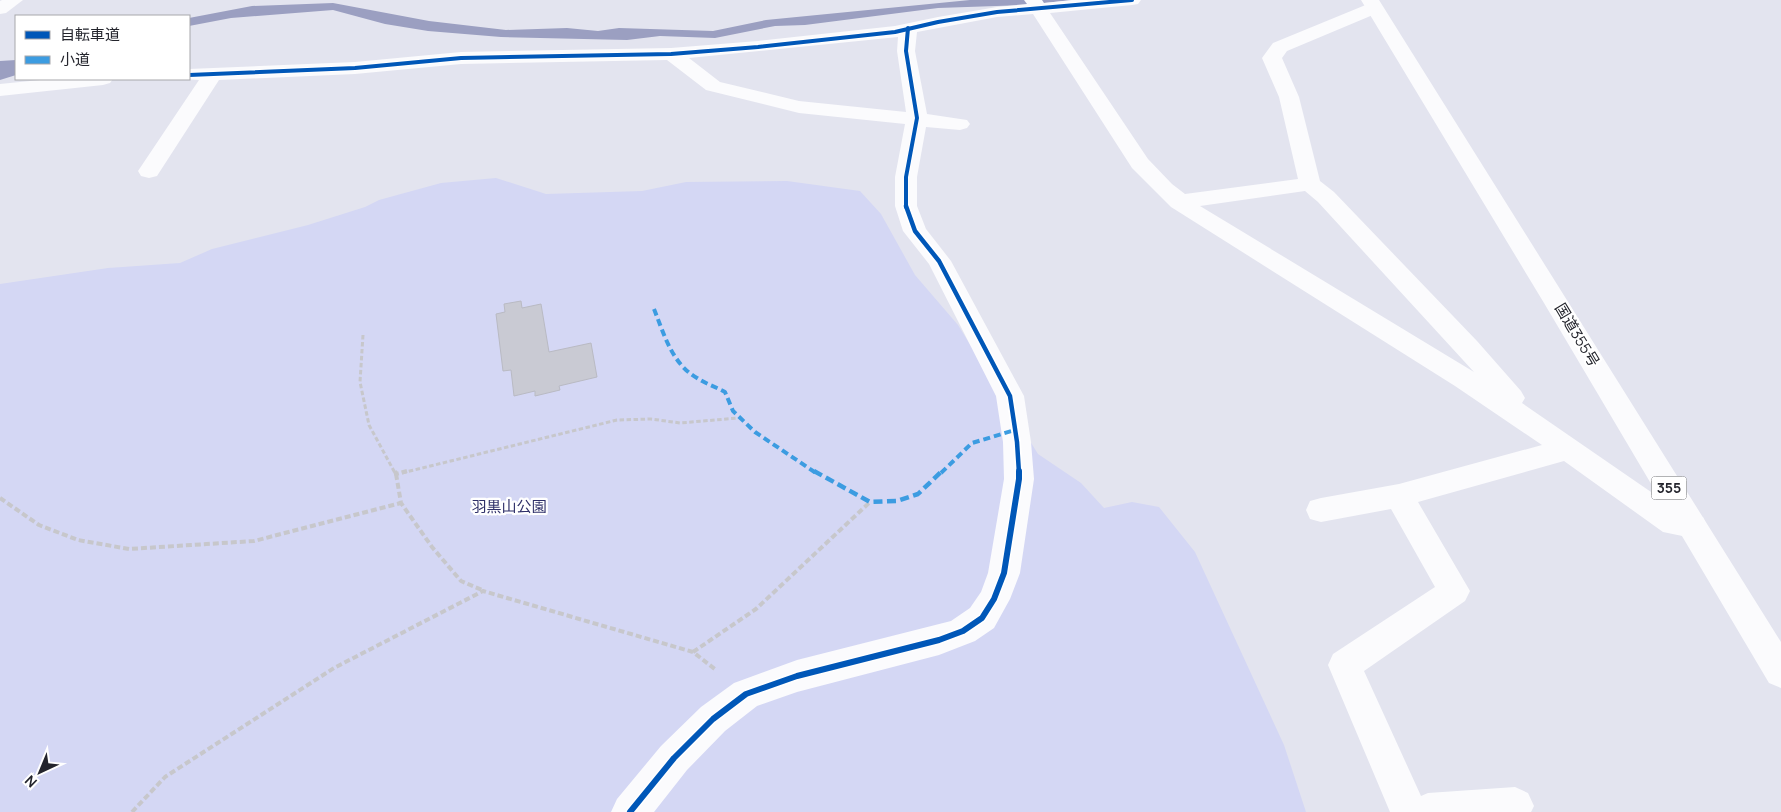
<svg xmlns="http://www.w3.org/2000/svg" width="1781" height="812" font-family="Manrope,'Noto Sans JP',sans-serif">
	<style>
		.green { fill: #d4d7f4 }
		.water { fill: #9b9fc1 }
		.building { fill: #c9cad3; stroke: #b9bac3 }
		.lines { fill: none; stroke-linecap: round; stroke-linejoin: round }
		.path-far1 { stroke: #c7c7cb; stroke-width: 3; stroke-dasharray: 4.5 2.5; stroke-linecap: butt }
		.path { stroke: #c7c7cb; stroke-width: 4; stroke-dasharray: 6 3; stroke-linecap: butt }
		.minor { fill: #fbfbfd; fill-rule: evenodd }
		.highway { fill: #fbfbfd; fill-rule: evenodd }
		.quiet-far1 { stroke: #3c9ce1; stroke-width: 4; stroke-dasharray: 7 4; stroke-linecap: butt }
		.quiet { stroke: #3c9ce1; stroke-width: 4.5; stroke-dasharray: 9 4.5; stroke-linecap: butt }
		.cycleway-far2-casing { stroke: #fff; stroke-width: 6 }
		.cycleway-far1-casing { stroke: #fff; stroke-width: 8 }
		.cycleway-casing { stroke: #fff; stroke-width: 9 }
		.cycleway-far2 { stroke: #0057b8; stroke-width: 4 }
		.cycleway-far1 { stroke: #0057b8; stroke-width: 4.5 }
		.cycleway { stroke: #0057b8; stroke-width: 6 }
		.labels { text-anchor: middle; stroke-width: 4.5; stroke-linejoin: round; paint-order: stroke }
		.shield { fill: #fff; stroke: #65666b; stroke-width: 1 }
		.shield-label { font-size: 14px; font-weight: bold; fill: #23242c }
		.street-label { font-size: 15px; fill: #23242c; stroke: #fff }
		.park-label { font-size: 15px; fill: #2f3069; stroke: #fff }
	</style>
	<rect width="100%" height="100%" fill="#e3e4ef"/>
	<polygon class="green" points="496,178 546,194 642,191 686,182 787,181 860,191 881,214 915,275 958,325 1038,454 1081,483 1104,508 1132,502 1159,507 1195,552 1284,745 1306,812 0,812 0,284 108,268 180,263 212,249 308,225 365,207 379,200 441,183"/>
	<g class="water">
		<polygon points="970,0 1074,0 1024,5 938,8 805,25 775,26 715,38 660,36 627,40 501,37 428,31 385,24 333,10 231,18 189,26 189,18 252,6 333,3 429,21 506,30 567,28 598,31 619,28 713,31 766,20"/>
		<polygon points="16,60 16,75 0,80 0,61"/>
	</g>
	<polygon class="building" points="521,301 522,308 541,304 549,352 591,343 597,377 559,386 560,390 535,396 535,391 514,396 511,370 503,371 496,314 505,312 504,304"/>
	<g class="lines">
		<g class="path-far1">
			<polyline points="363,335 360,382 369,425 395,473"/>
			<polyline points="402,473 617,420 651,419 680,423 738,418"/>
		</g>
		<g class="path">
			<polyline points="395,471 396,474 407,471"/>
			<polyline points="396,474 401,503 432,547 461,581 482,590"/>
			<polyline points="0,498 39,525 78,540 129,549 254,541 401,503"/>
			<polyline points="693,652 756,609 870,502"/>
			<polyline points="132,812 165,777 334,668 483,591 693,652 716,670"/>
		</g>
		<g class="minor">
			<polygon points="2,0 23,0 6,13 0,14 0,1"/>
			<path d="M1024,0h18l2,3 28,-3h69l-3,4 -6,1 -82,8 98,146 24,25 13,10 113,-15 -19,-82 -17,-39 11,-15 95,-39 6,-1 6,1 3,4 -3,4 -93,39 -5,7 17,39 21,84 14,11 143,149 44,50 4,7 -3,5 145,100 13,9 23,5 4,9 -4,9 -11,3 -29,-6 -99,-71 -146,41 52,89 -5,10 -101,70 57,125 7,-3 87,-6 13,6 6,13 -3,6h-141l-62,-147 5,-11 102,-67 -44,-78 -70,13 -11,-3 -4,-9 4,-9 11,-3 78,-14 143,-39 -87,-59 -284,-179 -39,-39 -99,-154 -36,3 -80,15 -2,19 12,63 40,6 3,4 -3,4 -7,2 -34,-3 -9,50v29l9,23 25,32 73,135 7,46 3,37 -14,94 -10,26 -16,29 -19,13 -36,14 -142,37 -40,14 -32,25 -38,39 -33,42h-43l6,-13 44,-53 40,-39 33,-24 63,-23 154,-39 19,-13 11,-16 7,-19 16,-94 -1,-37 -7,-46 -67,-132 -26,-33 -8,-25v-29l10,-53 -106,-11 -93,-23 -39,-30 -206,4 -106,10 -136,6 -62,96 -8,2 -8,-2 -3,-5 61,-91 -17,-1h7v-10l166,-7 106,-10 210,-4 87,-7 137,-15 43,-9 59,-10 30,-3zM898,37l-1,14 9,61 -107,-11 -79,-19 -31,-24zM1305,191l13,11 156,170 -274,-166z"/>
			<polygon points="50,79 113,79 110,83 103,85 0,96 0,84"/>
		</g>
		<polygon class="highway" points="1361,0 1379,0 1781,642 1781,688 1769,683 1544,303"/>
		<g class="quiet-far1">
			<path d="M654,309c10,25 18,55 43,69 9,6 19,9 28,14l8,19 22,21 61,41"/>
			<polyline points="941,473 972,443 1015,430"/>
		</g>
		<polyline class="quiet" points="814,471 870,502 897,501 918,494 942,471"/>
		<g class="cycleway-far2-casing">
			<g id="cycleway-far2">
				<polyline points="189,75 355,68 461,58 671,54 758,47 895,32 938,22 997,12 1132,0"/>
				<polyline points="906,207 906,177 917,118 906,51 908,28"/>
			</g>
		</g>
		<g class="cycleway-far1-casing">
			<polyline id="cycleway-far1" points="906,206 915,231 939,261 1010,396 1017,442 1019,473"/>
		</g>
		<g class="cycleway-casing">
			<polyline id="cycleway" points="630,812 674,758 713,719 746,694 797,676 939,640 963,631 982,618 994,599 1004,573 1019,479 1019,471"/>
		</g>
		<use href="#cycleway-far2" class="cycleway-far2"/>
		<use href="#cycleway-far1" class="cycleway-far1"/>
		<use href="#cycleway" class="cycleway"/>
	</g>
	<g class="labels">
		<rect class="shield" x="1651.5" y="476.5" width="35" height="23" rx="4"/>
		<g class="shield-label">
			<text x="1669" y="493">355</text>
		</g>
		<g class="street-label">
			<text transform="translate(1577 335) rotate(59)" y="5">国道355号</text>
		</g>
		<g class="park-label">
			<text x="509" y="512">羽黒山公園</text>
		</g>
	</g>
	<rect x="15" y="15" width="175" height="65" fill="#ffffff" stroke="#a7a7ab"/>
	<rect x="25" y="31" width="25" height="8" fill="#0057b8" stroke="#a7a7ab"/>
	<text x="60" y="40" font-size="15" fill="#23242c">自転車道</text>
	<rect x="25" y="56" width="25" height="8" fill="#3c9ce1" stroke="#a7a7ab"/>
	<text x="60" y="65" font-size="15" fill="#23242c">小道</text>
	<g transform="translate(40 772) rotate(224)" stroke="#ffffff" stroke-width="4" paint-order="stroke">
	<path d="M0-4L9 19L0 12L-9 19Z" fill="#23242c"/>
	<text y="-8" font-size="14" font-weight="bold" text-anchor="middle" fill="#23242c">N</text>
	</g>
</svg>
